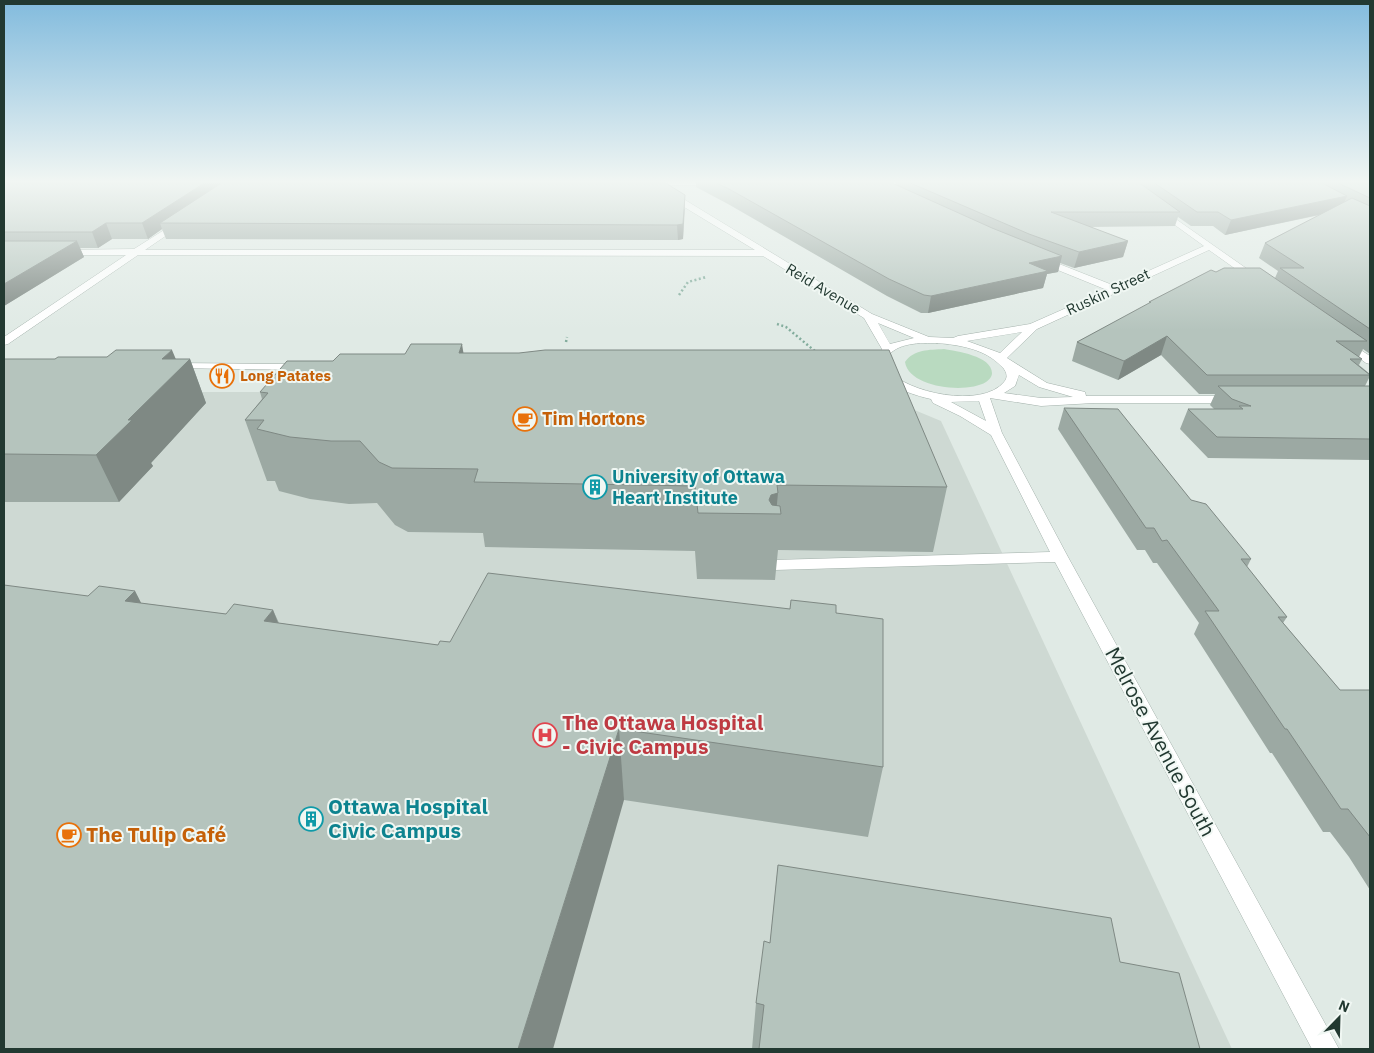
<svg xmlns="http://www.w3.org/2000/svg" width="1374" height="1053" font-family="'IBM Plex Sans',sans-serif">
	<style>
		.built { fill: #ced9d3 }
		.green { fill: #b9dac0 }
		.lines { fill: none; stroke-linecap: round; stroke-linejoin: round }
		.minor-casing { stroke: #a3b1ab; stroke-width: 1 }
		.path-far1 { stroke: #82ac9c; stroke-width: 2; stroke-dasharray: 1 2; stroke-linecap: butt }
		.path { stroke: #82ac9c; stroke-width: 2.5; stroke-dasharray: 2 2.5; stroke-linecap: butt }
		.minor { fill: #fff; fill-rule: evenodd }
		.wall { fill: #9ca9a3 }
		.shaded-wall { fill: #7f8984 }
		.building { fill: #b5c4bd; stroke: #7f8984 }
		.labels { text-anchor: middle; stroke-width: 4; stroke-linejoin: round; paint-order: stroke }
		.far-street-label { font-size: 15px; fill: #223931; stroke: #f0f7f3 }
		.far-food-label { font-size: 15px; font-weight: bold; fill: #c56008; stroke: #f0f7f3; text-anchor: start }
		.food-label { font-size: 18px; font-weight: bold; fill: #c56008; stroke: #f0f7f3; text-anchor: start }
		.culture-label { font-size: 18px; font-weight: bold; fill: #0d838f; stroke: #f0f7f3; text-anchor: start }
		.near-health-label { font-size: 21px; font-weight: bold; fill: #be3a42; stroke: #f0f7f3; text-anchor: start }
		.near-street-label { font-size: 21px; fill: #223931; stroke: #f0f7f3 }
		.near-culture-label { font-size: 21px; font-weight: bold; fill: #0d838f; stroke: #f0f7f3; text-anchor: start }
		.near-food-label { font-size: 21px; font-weight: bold; fill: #c56008; stroke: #f0f7f3; text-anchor: start }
	</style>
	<rect width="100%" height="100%" fill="#e0eae5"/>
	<polygon class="built" points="4,392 871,392 941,421 1232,1049 4,1049"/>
	<path class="green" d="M944,349c12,2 48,7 48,24 0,4 -3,7 -6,9 -19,12 -77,6 -81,-20 9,-13 24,-12 39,-13z"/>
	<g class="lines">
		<g class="minor-casing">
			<g id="minor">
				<polygon points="644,182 720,182 721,183 717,185 647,185"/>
				<polygon points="859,182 920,182 917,184 862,185"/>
				<path d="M666,192h6l200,122 57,23 24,1 5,-2 72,-12 77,-34 -69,-28v-4h6l71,28 89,-40 -47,-34v-4h3l100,70v4h-6l-45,-32 -172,79 -30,29 40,25 38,9 1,4h146l6,4 -2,3h-142l-53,3 -51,-8 12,35 66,124 271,492h-27l-257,-487 -281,8 -6,-1 -2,-4 2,-4 6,-1 276,-8 -59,-117 -31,-19 -27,-13 -2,-4c-20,-4 -75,-22 -49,-50l-18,-31 -101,-62 -625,-1 -130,89 -4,1v-8l122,-82h-63l-3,-1v-4l74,-1 46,-29 4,2 -1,2 -38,26h610l-89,-54zM878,323l36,15 -24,6zM1022,332l-22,21 -33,-12zM937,343c23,2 48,6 64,23 5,4 8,11 3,16 -22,27 -98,11 -117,-13v-11c9,-16 34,-15 50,-15zM1019,375l20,12 34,10 -32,1 -37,-5 11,-7zM979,401l7,20 -35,-19z"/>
				<polygon points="1345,340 1370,356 1370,364 1366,363 1341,345 1340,343 1341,341"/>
				<polygon points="173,363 302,364 308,367 302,370 169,368 167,366 169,364"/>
			</g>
		</g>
		<polyline class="path-far1" points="704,278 706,277"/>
		<g class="path">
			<polyline points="679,295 688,282 706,277"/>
			<polyline points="777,324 786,327 816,352"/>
			<polyline points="566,342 567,337"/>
		</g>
		<use href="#minor" class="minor"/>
	</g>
	<g class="wall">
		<polygon points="4,182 222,182 685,209 683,239 678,240 166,239 162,229 148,239 112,239 98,248 80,248 84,257 4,306"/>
		<polygon points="696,182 873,182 896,185 896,182 1370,182 1370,354 1363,349 1359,357 1362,359 1359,365 1370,374 1370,376 1365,386 1370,386 1370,460 1208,458 1180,429 1188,409 1214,409 1210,405 1215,394 1199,394 1161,355 1118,380 1072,361 1077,342 1149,304 1149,302 1216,272 1275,278 1278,271 1259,258 1265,243 1320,215 1225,235 1213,226 1191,226 1178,217 1175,226 1089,227 1128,241 1123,257 1074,268 1060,263 1058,272 1047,274 1043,288 928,313 921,313 887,296 728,204 696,187"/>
		<polygon points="464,353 947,487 933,552 778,550 775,580 697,579 695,551 485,547 483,533 408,532 395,525 377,503 349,504 310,499 279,491 275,481 267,481 245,420 262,399 260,392 333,361"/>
		<polygon points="4,359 190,359 206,403 151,463 153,466 119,502 4,502"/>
		<polygon points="1064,408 1191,500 1251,559 1247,567 1287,617 1283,623 1340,690 1370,690 1370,890 1349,857 1330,832 1323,832 1272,753 1270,753 1194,634 1199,623 1157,563 1153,563 1145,550 1137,550 1058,429"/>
		<polygon points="135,591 141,603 226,614 273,610 279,623 438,645 450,642 790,609 836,613 883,767 868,837 624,800 88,596"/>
		<polygon points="778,865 1120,962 1200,1049 752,1049 756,1003 770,943"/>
	</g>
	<g class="shaded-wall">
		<polygon points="206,182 222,182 224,187 160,223 162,229 148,239 142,223"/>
		<polygon points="685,195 683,239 678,240 677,225"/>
		<polygon points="1347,196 1341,210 1225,235 1231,220"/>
		<polygon points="106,223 112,239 98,248 92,232"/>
		<polygon points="77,241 84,257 4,306 4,284"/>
		<polygon points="1128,241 1123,257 1074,268 1079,252"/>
		<polygon points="1062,256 1058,272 1047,274 1043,288 928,313 931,296 1029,263"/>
		<polygon points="1167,336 1161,355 1118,380 1124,361"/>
		<polygon points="462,344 471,400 459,353"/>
		<polygon points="172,350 180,369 190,359 206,403 151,463 153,466 119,502 96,455 128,420 162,359"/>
		<polygon points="778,493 776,514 769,500 771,495"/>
		<polygon points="135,591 170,660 125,601"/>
		<polygon points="273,610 300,679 264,621"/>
		<polygon points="619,729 624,800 553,1049 518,1049"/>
	</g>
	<g class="building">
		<polygon points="4,182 206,182 142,223 106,223 92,232 4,232"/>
		<polygon points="223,182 664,182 685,195 683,224 677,225 160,223"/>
		<polygon points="714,182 873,182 892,183 992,228 1062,256 1029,263 1048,271 931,296 924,295 889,279 729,189"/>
		<polygon points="908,182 1138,182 1180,212 1051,212 1128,241 1079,252 1029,234"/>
		<polygon points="1153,182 1320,182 1347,196 1231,220 1218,212 1197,212"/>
		<polygon points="1336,182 1370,182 1370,198"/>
		<polygon points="1352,198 1370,206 1370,329 1280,268 1304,268 1265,243"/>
		<polygon points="4,241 77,241 4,284"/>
		<polygon points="1224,268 1260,268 1367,341 1336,341 1362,359 1350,359 1370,375 1207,375 1167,336 1124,361 1077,342 1151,302 1149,302 1211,270 1216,272"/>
		<polygon points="411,344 462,344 459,353 519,353 545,350 889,350 947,487 777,485 778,493 771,495 769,500 772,505 780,506 781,514 698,513 695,486 474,482 478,469 392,468 379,462 360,441 331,441 290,437 257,429 264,420 245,420 268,393 260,392 287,361 333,361 340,354 405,354"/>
		<polygon points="116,350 172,350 162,359 190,359 128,420 132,420 96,455 4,454 4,359 55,359 58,357 107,357"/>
		<polygon points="1218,386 1370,386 1370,439 1217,437 1188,409 1243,409 1239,406 1251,406 1232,399"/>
		<polygon points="1064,408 1118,409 1191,500 1206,504 1251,559 1241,559 1287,617 1278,617 1340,690 1370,690 1370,837 1348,809 1341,809 1287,729 1285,729 1205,611 1219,611 1167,540 1162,541 1154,528 1146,528"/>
		<polygon points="488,573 790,609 791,600 836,605 836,613 883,619 883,767 619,729 518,1049 4,1049 4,585 88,596 99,586 135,591 125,601 226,614 234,604 273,610 264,621 438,645 440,641 450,642"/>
		<polygon points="778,865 1111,918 1120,962 1179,973 1200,1049 759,1049 764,1005 756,1003 764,941 770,943"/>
	</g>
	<linearGradient id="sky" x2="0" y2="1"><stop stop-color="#82bbdd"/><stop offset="0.55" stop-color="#f1f6f3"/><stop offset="1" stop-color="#f1f6f3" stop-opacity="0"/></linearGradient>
	<rect width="1374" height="330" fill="url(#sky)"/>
	<defs>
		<g id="restaurant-ring" transform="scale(1.25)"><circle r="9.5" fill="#f0f7f3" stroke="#e8710a" stroke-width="1.5"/><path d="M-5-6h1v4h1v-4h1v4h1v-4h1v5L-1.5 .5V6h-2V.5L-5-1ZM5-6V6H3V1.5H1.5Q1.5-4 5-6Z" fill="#e8710a"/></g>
		<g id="cafe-ring" transform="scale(1.25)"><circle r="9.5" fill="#f0f7f3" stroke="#e8710a" stroke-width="1.5"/><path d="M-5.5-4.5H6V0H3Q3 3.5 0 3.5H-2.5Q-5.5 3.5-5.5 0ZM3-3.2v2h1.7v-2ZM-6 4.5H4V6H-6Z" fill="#e8710a"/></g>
		<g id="building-ring" transform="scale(1.25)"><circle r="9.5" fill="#f0f7f3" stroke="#0f9aa8" stroke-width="1.5"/><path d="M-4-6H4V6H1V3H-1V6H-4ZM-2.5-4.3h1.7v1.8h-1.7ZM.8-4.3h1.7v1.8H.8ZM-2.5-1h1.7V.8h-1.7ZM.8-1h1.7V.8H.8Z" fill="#0f9aa8"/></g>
		<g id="hospital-ring" transform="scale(1.25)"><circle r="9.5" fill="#f0f7f3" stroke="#e0444e" stroke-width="1.5"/><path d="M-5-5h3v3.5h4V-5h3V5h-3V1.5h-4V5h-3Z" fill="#e0444e"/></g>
	</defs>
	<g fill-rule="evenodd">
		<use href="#restaurant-ring" x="222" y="376"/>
		<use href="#cafe-ring" x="525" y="419"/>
		<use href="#building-ring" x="595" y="487"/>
		<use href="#hospital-ring" x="545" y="735"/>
		<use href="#building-ring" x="311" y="819"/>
		<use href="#cafe-ring" x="69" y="835"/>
	</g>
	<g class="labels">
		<g class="far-street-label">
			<text transform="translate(823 289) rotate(31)" y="5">Reid Avenue</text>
			<text transform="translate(1108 292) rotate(-25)" y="5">Ruskin Street</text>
		</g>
		<g class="far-food-label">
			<text x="240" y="381">Long Patates</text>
		</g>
		<g class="food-label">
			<text x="542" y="425">Tim Hortons</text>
		</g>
		<g class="culture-label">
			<text x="612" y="483">University of Ottawa<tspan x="612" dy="21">Heart Institute</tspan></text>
		</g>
		<g class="near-health-label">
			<text x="562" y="730">The Ottawa Hospital<tspan x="562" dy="24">- Civic Campus</tspan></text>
		</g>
		<g class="near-street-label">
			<text transform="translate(1160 742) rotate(62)" y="7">Melrose Avenue South</text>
		</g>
		<g class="near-culture-label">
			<text x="328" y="814">Ottawa Hospital<tspan x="328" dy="24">Civic Campus</tspan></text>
		</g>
		<g class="near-food-label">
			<text x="86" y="842">The Tulip Café</text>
		</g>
	</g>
	<rect width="1374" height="1053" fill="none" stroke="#223931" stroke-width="10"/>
	<g transform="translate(1339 1018) rotate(23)" stroke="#f0f7f3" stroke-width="4" paint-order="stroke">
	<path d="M0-4L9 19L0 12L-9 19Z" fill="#223931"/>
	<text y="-8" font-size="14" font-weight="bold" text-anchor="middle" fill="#223931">N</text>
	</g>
</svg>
